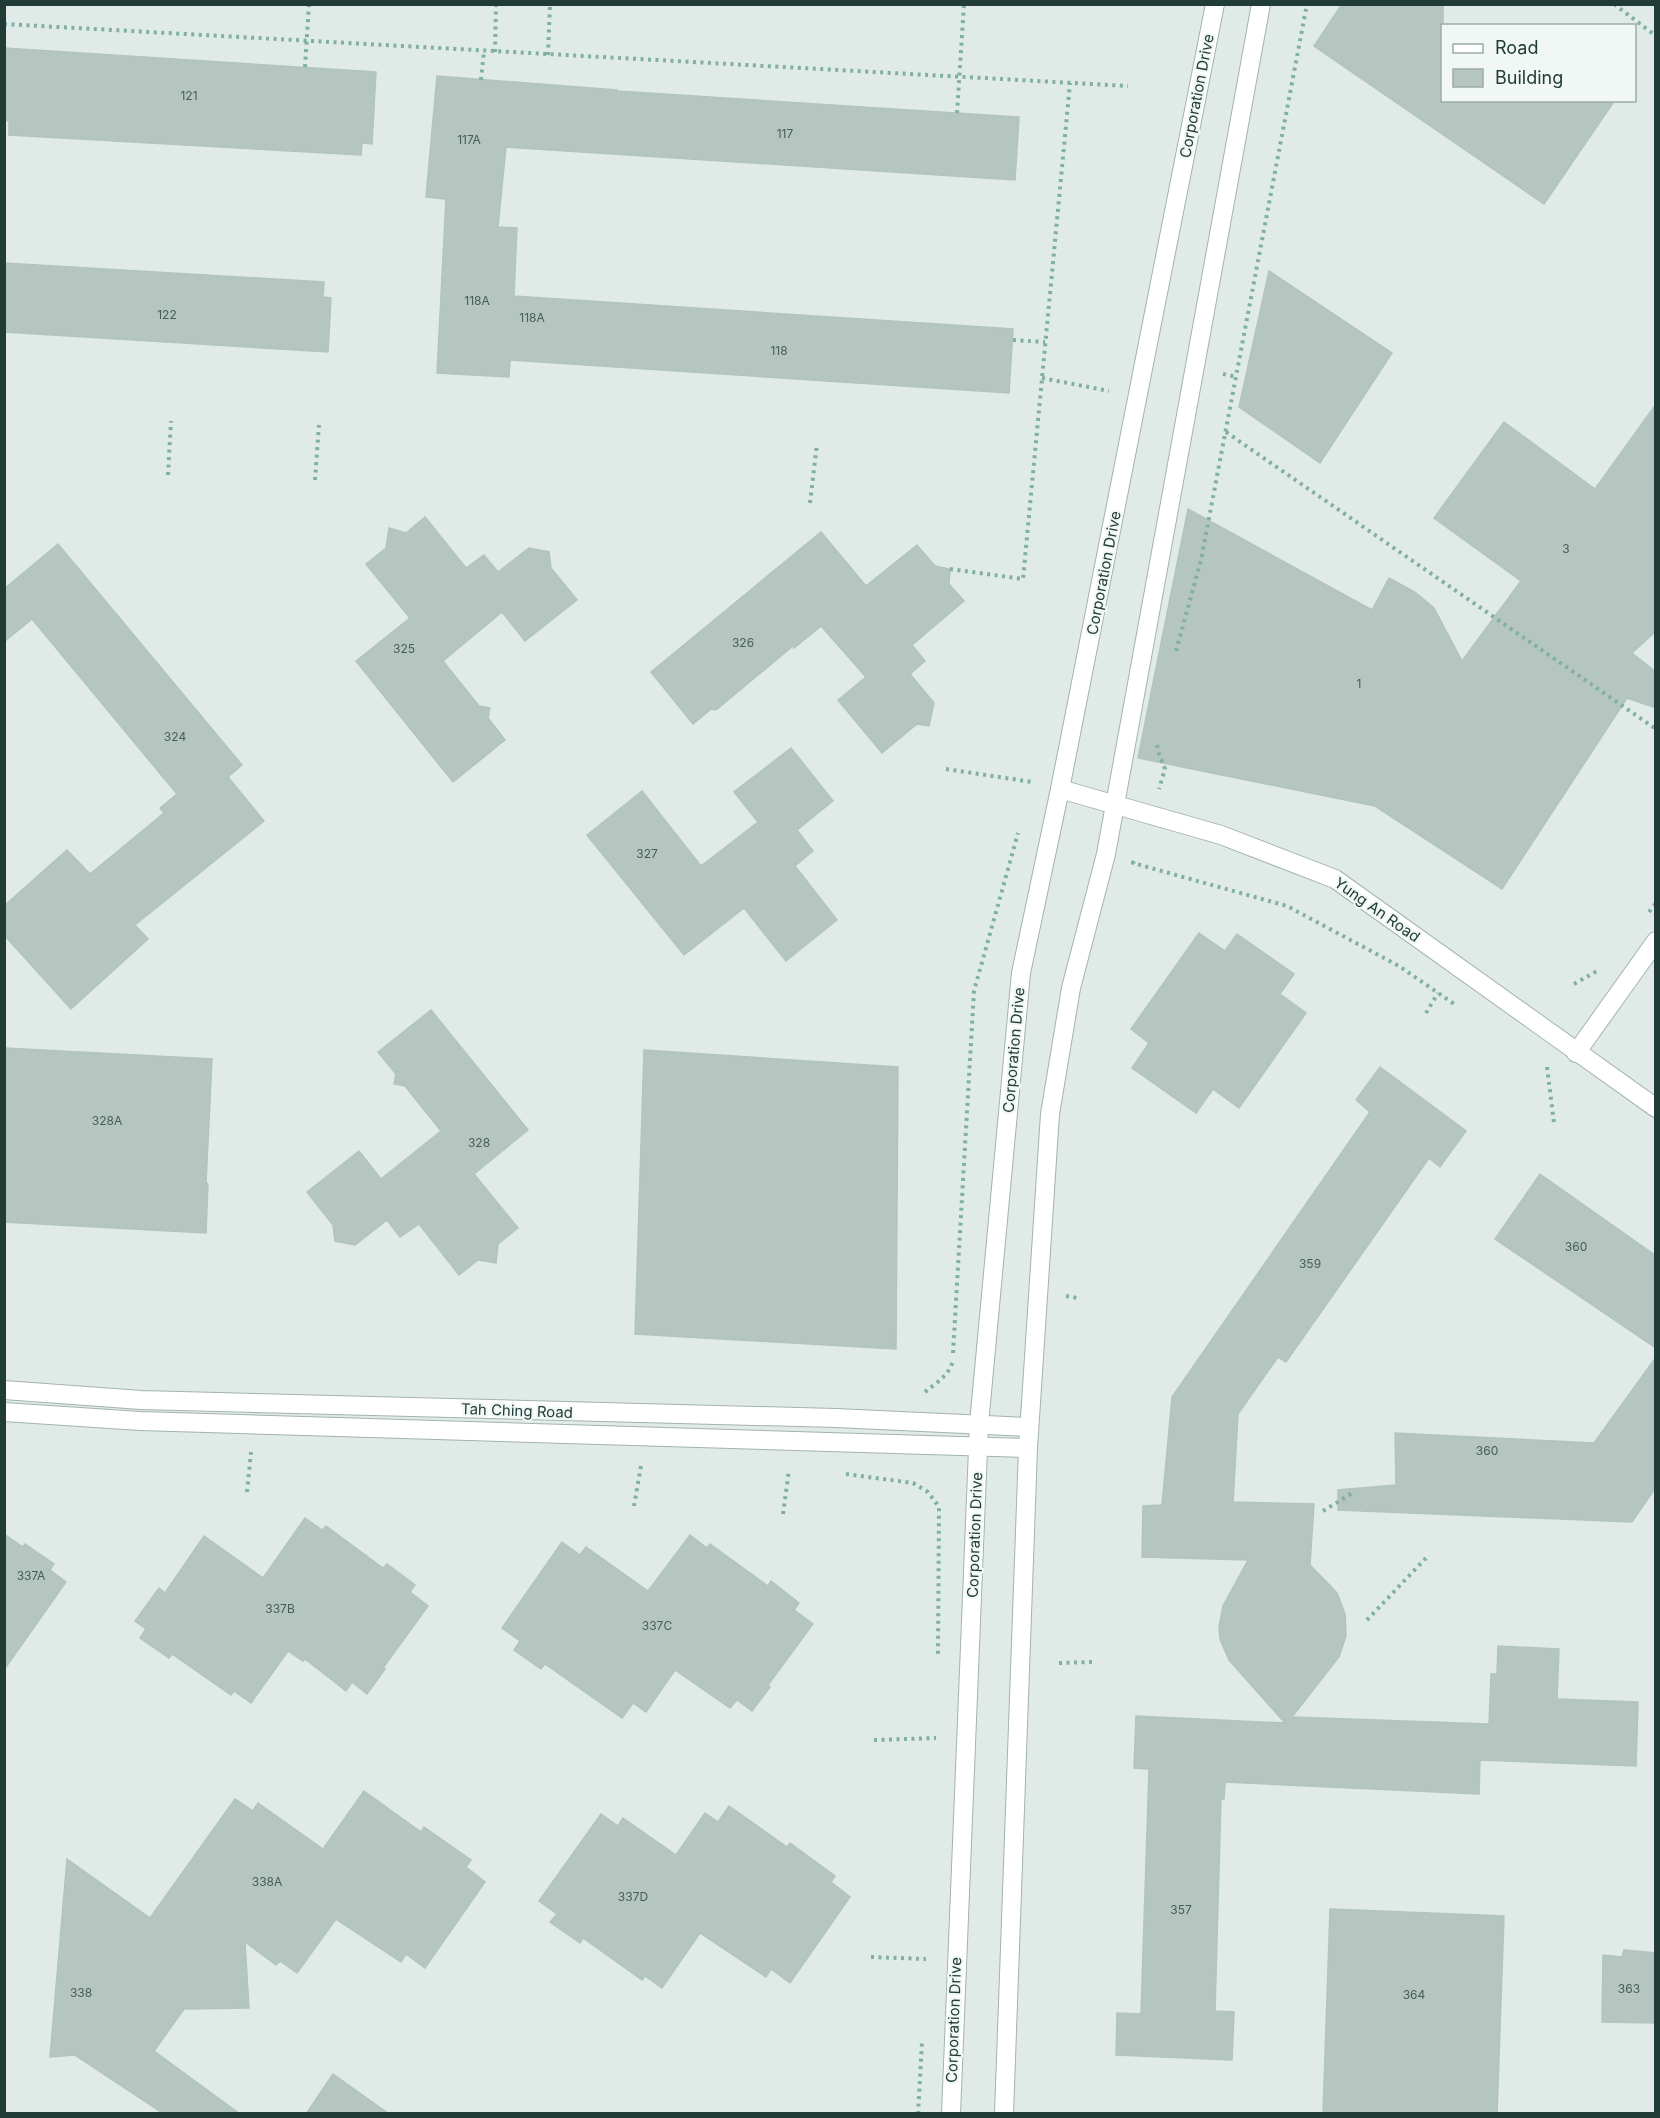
<svg xmlns="http://www.w3.org/2000/svg" width="1660" height="2118" font-family="Inter,sans-serif">
	<style>
		.building { fill: #b5c5c0; stroke: #b2c4bf; stroke-width: 1.5 }
		.lines { fill: none; stroke-linecap: round; stroke-linejoin: round }
		.minor-casing { stroke: #a3b3af; stroke-width: 20 }
		.path { stroke: #81aea5; stroke-width: 4; stroke-dasharray: 3 4.5; stroke-linecap: butt }
		.minor { stroke: #fff; stroke-width: 18 }
		.labels { text-anchor: middle; stroke-width: 4.5; stroke-linejoin: round; paint-order: stroke }
		.number-label { font-size: 12px; fill: #465e59 }
		.street-label { font-size: 15px; fill: #213b37; stroke: #f0f7f5 }
	</style>
	<rect width="100%" height="100%" fill="#e0ebe7"/>
	<g class="building">
		<polygon points="1342,4 1443,4 1443,100 1615,100 1544,204 1314,46"/>
		<polygon points="4,48 376,72 372,144 362,143 361,155 9,135 9,121 4,120"/>
		<polygon points="437,76 617,90 617,91 1019,117 1015,180 506,147 498,227 517,228 514,296 1013,329 1009,393 510,360 509,377 437,373 446,199 426,197"/>
		<polygon points="4,263 324,282 323,297 331,298 328,352 4,332"/>
		<polygon points="1269,271 1392,353 1320,463 1239,407"/>
		<polygon points="1656,404 1656,631 1632,653 1656,672 1656,708 1627,698 1502,889 1375,806 1138,758 1188,509 1372,610 1389,578 1415,592 1434,608 1462,661 1521,581 1434,518 1504,422 1595,489"/>
		<polygon points="425,517 466,568 484,555 498,572 529,548 549,552 551,568 577,600 525,641 502,612 443,661 479,706 490,708 488,718 505,740 453,782 356,661 410,618 366,564 386,548 389,528 406,533"/>
		<polygon points="821,532 866,586 917,545 935,566 950,569 949,584 964,601 912,645 925,661 910,674 934,703 929,726 917,724 882,753 838,700 866,677 821,626 794,648 793,646 716,710 711,709 693,724 651,672"/>
		<polygon points="58,544 242,765 228,777 264,821 135,925 148,939 71,1009 4,935 4,906 67,850 90,874 164,813 160,808 177,794 32,619 4,642 4,589"/>
		<polygon points="791,748 833,801 797,830 813,851 795,866 837,920 786,961 744,908 684,955 587,835 642,791 701,866 758,822 734,792"/>
		<polygon points="1199,933 1225,951 1237,934 1294,974 1280,994 1306,1013 1239,1108 1213,1089 1196,1113 1132,1068 1149,1043 1131,1029"/>
		<polygon points="431,1010 528,1130 474,1174 518,1228 498,1244 496,1263 478,1260 459,1275 419,1224 400,1237 387,1220 355,1245 335,1241 333,1225 307,1192 359,1151 381,1179 441,1131 405,1086 394,1084 396,1074 378,1052"/>
		<polygon points="4,1048 212,1059 206,1183 208,1184 206,1233 4,1222"/>
		<polygon points="644,1050 898,1067 896,1349 635,1334"/>
		<polygon points="1380,1067 1466,1131 1440,1167 1429,1158 1286,1362 1278,1357 1238,1414 1233,1502 1314,1504 1310,1565 1337,1593 1345,1614 1346,1636 1339,1657 1292,1717 1489,1724 1491,1674 1497,1674 1498,1646 1559,1649 1557,1699 1638,1702 1636,1766 1480,1760 1479,1794 1225,1782 1224,1799 1221,1799 1215,2011 1234,2012 1232,2060 1116,2055 1117,2013 1141,2014 1149,1769 1134,1768 1136,1716 1285,1723 1229,1660 1220,1639 1219,1627 1223,1606 1248,1560 1142,1557 1143,1506 1162,1505 1172,1397 1370,1112 1356,1100"/>
		<polygon points="1540,1174 1656,1256 1656,1348 1495,1239"/>
		<polygon points="1656,1357 1656,1487 1632,1522 1338,1510 1338,1490 1396,1485 1395,1433 1594,1443"/>
		<polygon points="305,1518 322,1530 326,1526 383,1568 387,1564 415,1585 410,1592 428,1606 383,1668 385,1669 367,1694 352,1682 346,1691 305,1659 303,1661 288,1651 251,1703 234,1691 231,1695 172,1654 169,1658 140,1638 146,1629 135,1621 159,1588 165,1593 204,1536 263,1578"/>
		<polygon points="4,1534 23,1547 25,1544 54,1564 50,1570 66,1582 4,1670"/>
		<polygon points="690,1535 707,1548 710,1544 768,1586 771,1581 799,1603 794,1610 813,1624 768,1685 770,1687 752,1711 737,1700 730,1708 675,1670 646,1712 633,1703 622,1718 545,1664 541,1669 514,1650 520,1641 502,1628 562,1542 580,1555 586,1547 648,1591"/>
		<polygon points="364,1791 421,1832 424,1827 471,1860 466,1867 485,1882 425,1968 406,1954 401,1962 336,1919 297,1973 280,1961 276,1965 245,1942 249,2008 184,2009 154,2051 240,2114 164,2114 75,2055 50,2057 67,1859 150,1918 235,1799 253,1811 258,1803 323,1849"/>
		<polygon points="729,1806 787,1847 790,1843 835,1876 831,1882 850,1897 790,1983 771,1969 766,1977 700,1933 662,1988 645,1976 642,1980 583,1938 580,1943 550,1922 557,1914 539,1901 601,1814 618,1826 623,1818 676,1855 705,1813 718,1822"/>
		<polygon points="1330,1909 1504,1916 1497,2114 1323,2114"/>
		<polygon points="1624,1950 1656,1953 1656,2023 1602,2022 1603,1955 1622,1957"/>
		<polygon points="333,2074 389,2114 306,2114"/>
	</g>
	<g class="lines">
		<g class="minor-casing">
			<g id="minor">
				<polyline points="1060,789 1221,835 1335,879 1656,1108"/>
				<polyline points="1576,1053 1656,941"/>
				<polyline points="4,1390 141,1400 836,1418 1029,1427"/>
				<polyline points="4,1412 140,1421 1028,1448"/>
				<polyline points="951,2114 979,1424 1021,973 1060,789 1215,4"/>
				<polyline points="1004,2114 1028,1448 1050,1114 1071,988 1106,854 1261,4"/>
			</g>
		</g>
		<g class="path">
			<polyline points="1614,4 1656,36"/>
			<polyline points="4,24 1128,86"/>
			<polyline points="495,52 496,4"/>
			<polyline points="548,55 550,4"/>
			<polyline points="305,67 309,4"/>
			<polyline points="481,80 484,51"/>
			<polyline points="957,113 964,4"/>
			<polyline points="1013,340 1045,342"/>
			<polyline points="1223,374 1237,377"/>
			<polyline points="1042,378 1109,391"/>
			<polyline points="1226,432 1656,729"/>
			<polyline points="168,475 171,421"/>
			<polyline points="315,480 319,425"/>
			<polyline points="810,503 817,444"/>
			<polyline points="950,569 1023,579 1070,83"/>
			<polyline points="1176,651 1201,560 1307,4"/>
			<polyline points="1157,745 1159,754 1165,769 1159,789"/>
			<polyline points="946,769 1032,782"/>
			<polyline points="1134,861 1133,863 1287,906 1399,966 1457,1006"/>
			<polyline points="1649,912 1656,903"/>
			<polyline points="1574,984 1597,971"/>
			<polyline points="1426,1013 1438,993"/>
			<polyline points="1547,1067 1554,1123"/>
			<polyline points="1066,1296 1077,1298"/>
			<polyline points="953,1353 974,991 1018,833"/>
			<path d="M925,1392c11,-9 25,-17 28,-32"/>
			<polyline points="846,1474 913,1483 928,1492 939,1507 938,1654"/>
			<polyline points="247,1492 251,1452"/>
			<polyline points="634,1506 641,1466"/>
			<polyline points="1323,1511 1354,1492"/>
			<polyline points="783,1514 789,1470"/>
			<polyline points="1367,1620 1426,1558"/>
			<polyline points="1059,1663 1095,1662"/>
			<polyline points="874,1740 936,1738"/>
			<polyline points="871,1957 926,1959"/>
			<polyline points="918,2114 922,2042"/>
		</g>
		<use href="#minor" class="minor"/>
	</g>
	<g class="labels">
		<g class="number-label">
			<text x="189" y="100">121</text>
			<text x="785" y="138">117</text>
			<text x="469" y="144">117A</text>
			<text x="477" y="305">118A</text>
			<text x="167" y="319">122</text>
			<text x="532" y="322">118A</text>
			<text x="779" y="355">118</text>
			<text x="1566" y="553">3</text>
			<text x="743" y="647">326</text>
			<text x="404" y="653">325</text>
			<text x="1359" y="688">1</text>
			<text x="175" y="741">324</text>
			<text x="647" y="858">327</text>
			<text x="107" y="1125">328A</text>
			<text x="479" y="1147">328</text>
			<text x="1576" y="1251">360</text>
			<text x="1310" y="1268">359</text>
			<text x="1487" y="1455">360</text>
			<text x="31" y="1580">337A</text>
			<text x="280" y="1613">337B</text>
			<text x="657" y="1630">337C</text>
			<text x="267" y="1886">338A</text>
			<text x="633" y="1901">337D</text>
			<text x="1181" y="1914">357</text>
			<text x="1629" y="1993">363</text>
			<text x="81" y="1997">338</text>
			<text x="1414" y="1999">364</text>
		</g>
		<g class="street-label">
			<text transform="translate(1197 96) rotate(-79)" y="5">Corporation Drive</text>
			<text transform="translate(1104 573) rotate(-79)" y="5">Corporation Drive</text>
			<text transform="translate(1377 910) rotate(35)" y="5">Yung An Road</text>
			<text transform="translate(1014 1050) rotate(-85)" y="5">Corporation Drive</text>
			<text transform="translate(517 1411) rotate(2)" y="5">Tah Ching Road</text>
			<text transform="translate(975 1535) rotate(-88)" y="5">Corporation Drive</text>
			<text transform="translate(954 2020) rotate(-88)" y="5">Corporation Drive</text>
		</g>
	</g>
	<rect width="1660" height="2118" fill="none" stroke="#213b37" stroke-width="12"/>
	<rect x="1441" y="24" width="195" height="78" fill="#f0f7f5" stroke="#9daca9" stroke-width="1.5"/>
	<rect x="1453" y="44" width="30" height="9" fill="#ffffff" stroke="#9daca9" stroke-width="1.5"/>
	<text x="1495" y="54" font-size="18" fill="#213b37">Road</text>
	<rect x="1453" y="69" width="30" height="18" fill="#b5c5c0" stroke="#9daca9" stroke-width="1.5"/>
	<text x="1495" y="84" font-size="18" fill="#213b37">Building</text>
</svg>
